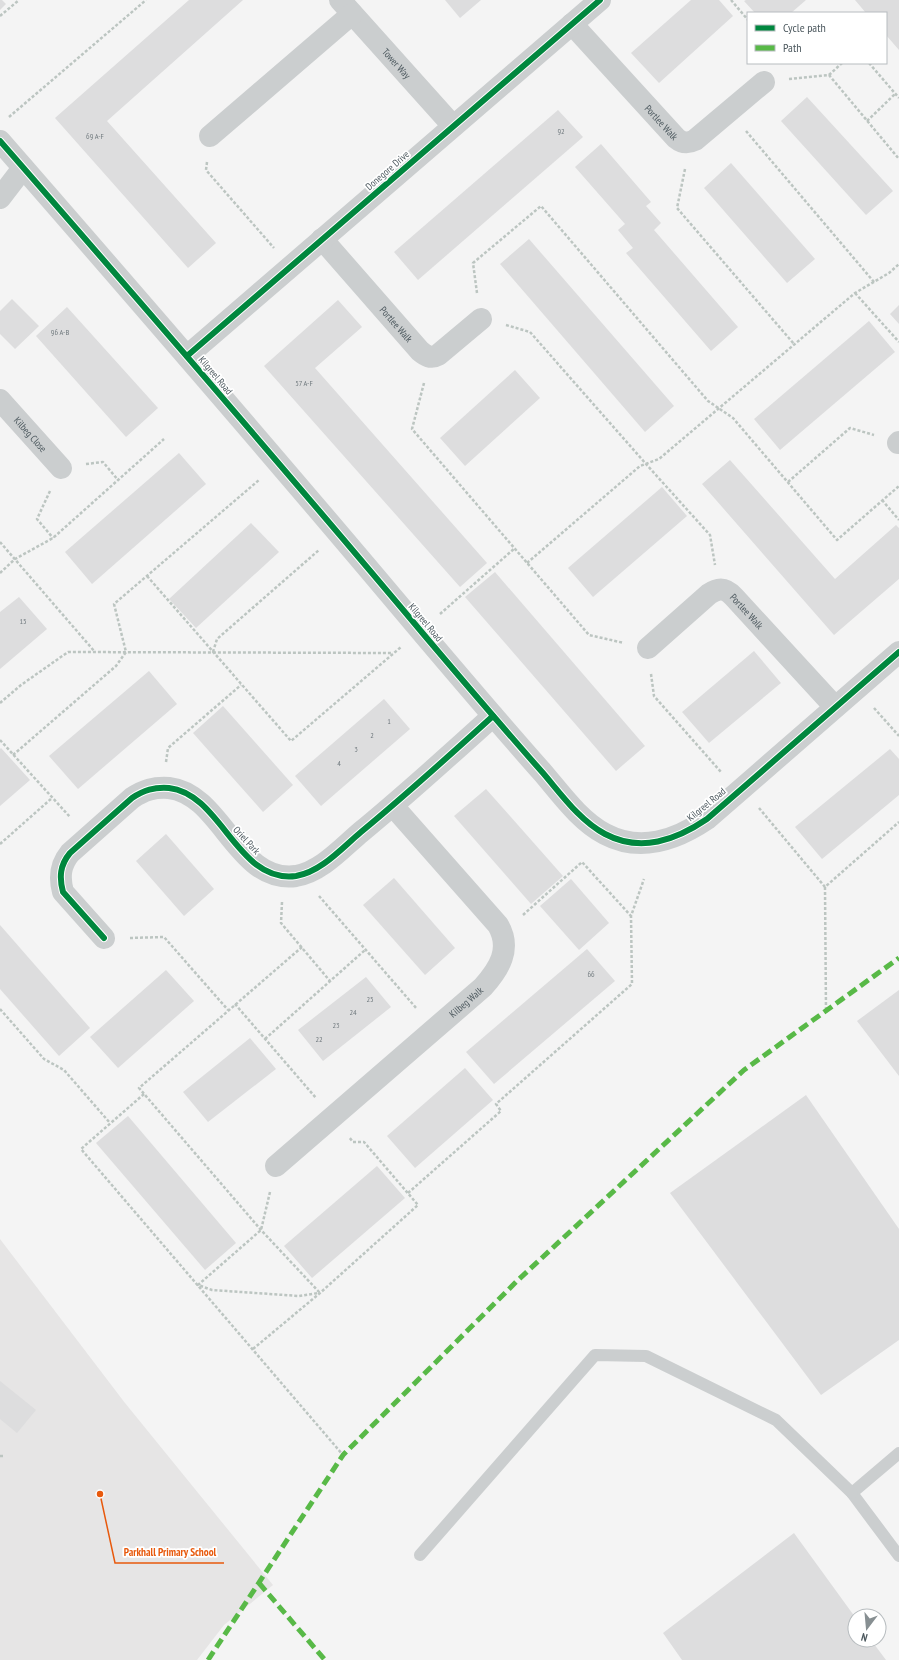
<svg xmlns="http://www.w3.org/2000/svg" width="899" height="1660" font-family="'PT Sans Narrow',sans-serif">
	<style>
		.education { fill: #e6e5e5 }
		.building { fill: #ddddde }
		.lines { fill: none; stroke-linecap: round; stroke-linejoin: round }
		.path { stroke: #bcc5c1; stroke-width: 2.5; stroke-dasharray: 3 2; stroke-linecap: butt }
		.lane { stroke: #cbcecf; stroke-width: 12 }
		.street { stroke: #cbcecf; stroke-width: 22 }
		.quiet { stroke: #58b947; stroke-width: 5; stroke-dasharray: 10 5; stroke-linecap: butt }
		.cycleway-casing { stroke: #fff; stroke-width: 8 }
		.cycleway { stroke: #00873e; stroke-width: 6 }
		.labels { text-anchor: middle; stroke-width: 3.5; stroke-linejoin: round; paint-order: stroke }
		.number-label { font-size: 8px; fill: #717a7f }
		.street-label { font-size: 10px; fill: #4c585e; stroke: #fff }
		.leader { fill: none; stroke: #e8590c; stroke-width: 1.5 }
		.callout-dot { fill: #e8590c; stroke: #fff; stroke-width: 1.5 }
		.callout-label { font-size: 11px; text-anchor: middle; font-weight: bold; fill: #e8590c; stroke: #fff; stroke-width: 3.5; stroke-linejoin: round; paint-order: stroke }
	</style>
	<rect width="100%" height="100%" fill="#f4f4f4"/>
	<polygon class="education" points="0,1239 125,1403 273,1585 224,1625 197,1660 0,1660"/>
	<g class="building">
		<polygon points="0,0 2,0 6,4 0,10"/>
		<polygon points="189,0 243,0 107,121 216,243 188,268 55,118"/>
		<polygon points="445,0 481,0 460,18"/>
		<polygon points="691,0 719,0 733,16 659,83 631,53"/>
		<polygon points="746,0 806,0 791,13 755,13 744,1"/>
		<polygon points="855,0 899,0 899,50 886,35 886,13 866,13"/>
		<polygon points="807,97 893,191 866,215 781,121"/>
		<polygon points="558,110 583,137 418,280 394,252"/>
		<polygon points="601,144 651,202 646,206 661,223 654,230 738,327 711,351 626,253 633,248 618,230 625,224 575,167"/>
		<polygon points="731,163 815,259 787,283 704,188"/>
		<polygon points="529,239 674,406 645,432 500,264"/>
		<polygon points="12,299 39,326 15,349 0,334 0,311"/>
		<polygon points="338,300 362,327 315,368 487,563 460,587 264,366"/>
		<polygon points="899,305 899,324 890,314"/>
		<polygon points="67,307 158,408 126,437 36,336"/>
		<polygon points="869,321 895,352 780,450 754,419"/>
		<polygon points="515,370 540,398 465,466 440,438"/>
		<polygon points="179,453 206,484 92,584 65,552"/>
		<polygon points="730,460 835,579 896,525 899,528 899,579 834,635 702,484"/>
		<polygon points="662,487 687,516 593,597 568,568"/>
		<polygon points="251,523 279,552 196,628 169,599"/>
		<polygon points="495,572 645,746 616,771 465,597"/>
		<polygon points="19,597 47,629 0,669 0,612"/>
		<polygon points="754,651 781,683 709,743 682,712"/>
		<polygon points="149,671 177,704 78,789 49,756"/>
		<polygon points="384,699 410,729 321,806 295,776"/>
		<polygon points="223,706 293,785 263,812 193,733"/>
		<polygon points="1,748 30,780 0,806 0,749"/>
		<polygon points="890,749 899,759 899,795 822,859 795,827"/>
		<polygon points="486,789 563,876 531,904 454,816"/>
		<polygon points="166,834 214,889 184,916 136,861"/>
		<polygon points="394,878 455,948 425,975 363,905"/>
		<polygon points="571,879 609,923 579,950 540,906"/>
		<polygon points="0,925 90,1028 59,1056 0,989"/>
		<polygon points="587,949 615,981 494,1084 466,1052"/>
		<polygon points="166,970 194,1001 118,1068 90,1037"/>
		<polygon points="366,977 391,1007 323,1061 298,1030"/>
		<polygon points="899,990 899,1076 857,1021"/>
		<polygon points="250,1038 276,1069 208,1122 183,1092"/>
		<polygon points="465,1068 493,1100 415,1168 387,1136"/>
		<polygon points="806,1095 899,1229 899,1340 821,1395 670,1193"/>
		<polygon points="128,1116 236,1243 205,1270 96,1143"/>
		<polygon points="377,1166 405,1198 312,1278 284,1246"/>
		<polygon points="0,1381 36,1410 17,1433 0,1419"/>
		<polygon points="794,1533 855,1617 855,1640 871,1640 886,1660 682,1660 663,1633"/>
	</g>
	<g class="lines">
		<g class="path">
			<polyline points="731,0 748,20"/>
			<polyline points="0,16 19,0"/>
			<polyline points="869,63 899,98"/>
			<polyline points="829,75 842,63"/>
			<polyline points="789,79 829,75 899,159"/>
			<polyline points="9,117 146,0"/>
			<polyline points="867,121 895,94"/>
			<polyline points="746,131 874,282"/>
			<polyline points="207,162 206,170 274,248"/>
			<polyline points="685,169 677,208 794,344"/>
			<polyline points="477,293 473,263 541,206 708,401 733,418 837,540 899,486"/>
			<polyline points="855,293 899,342"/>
			<polyline points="506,325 530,332 646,464 710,535 715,565"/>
			<polyline points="424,383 412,429 589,635 624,643"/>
			<polyline points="86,464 103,462 118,480"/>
			<polyline points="788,482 850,428 874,435"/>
			<polyline points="50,491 37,519 53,538"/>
			<polyline points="882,500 899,520"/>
			<polyline points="0,542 95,652"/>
			<polyline points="527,563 640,466 659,459 855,293 889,273 899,264"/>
			<polyline points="0,573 15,559 53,538 164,439"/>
			<polyline points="147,576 291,741 401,647"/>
			<polyline points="440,614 515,548"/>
			<polyline points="213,652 217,639 319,550"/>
			<polyline points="651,674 654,696 721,772"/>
			<polyline points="0,703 21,685 68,652 393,653"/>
			<polyline points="874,708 899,736"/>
			<polyline points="0,740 70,817"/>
			<polyline points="13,755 116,666 126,652 114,604 259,480"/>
			<polyline points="166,762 168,748 241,685"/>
			<polyline points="759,808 825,887 899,822"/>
			<polyline points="0,844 52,798"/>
			<polyline points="825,887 826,1011"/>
			<polyline points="319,896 417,1009"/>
			<polyline points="282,902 281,923 330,981"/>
			<polyline points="523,915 582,862 631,916"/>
			<polyline points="130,938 164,937 228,1010"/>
			<polyline points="302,947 139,1088 261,1230 320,1293"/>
			<polyline points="235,1004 316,1098"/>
			<polyline points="0,1009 44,1059 64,1070 110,1123"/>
			<polyline points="265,1039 365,950"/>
			<polyline points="144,1094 81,1149 343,1455"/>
			<polyline points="270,1192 261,1230 198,1285 212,1290 299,1296 318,1293"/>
			<polyline points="408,1193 501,1111 496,1104 632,984 631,916 644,879"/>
			<polyline points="253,1349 320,1293 418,1205 364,1142 353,1142 349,1137"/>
			<polyline points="0,1456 5,1456"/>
		</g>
		<g class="lane">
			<polyline points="899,1453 852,1493 899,1556"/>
			<polyline points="420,1555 595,1355 646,1356 776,1420 852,1493"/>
		</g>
		<g class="street">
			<path id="s1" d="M340,0l113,126"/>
			<path id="s2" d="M572,24l104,114c6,5 11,6 19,2l69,-58"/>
			<polyline points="210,136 352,14"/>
			<path d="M0,141c143,164 285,328 425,495 39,46 78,92 118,137 18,21 37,48 62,61 36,19 71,6 102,-15l192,-167"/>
			<polyline points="0,198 23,168"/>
			<path id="s3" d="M322,239l98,112c6,5 11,8 18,4l43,-36"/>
			<polyline points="187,356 600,0"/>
			<path id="s4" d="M0,400l61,68"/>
			<polyline points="898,443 899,442"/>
			<path id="s5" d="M648,648l61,-54c10,-7 17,-6 25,3l101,110"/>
			<path d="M104,938l-41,-46c-4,-15 -3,-27 7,-39l62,-55c12,-8 22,-11 37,-10 53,6 68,96 127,88 25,-4 46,-28 65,-44 45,-37 88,-76 132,-116"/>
			<path id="s6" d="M276,1166l207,-179c16,-18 29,-38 15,-62l-105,-119"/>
		</g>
		<g class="quiet">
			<polyline points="259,1583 325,1660"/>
			<polyline points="208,1660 343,1455 517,1281 744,1070 899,958"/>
		</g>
		<g class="cycleway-casing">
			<g id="cycleway">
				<path d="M0,141c143,164 285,328 425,495 39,46 78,92 118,137 18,21 37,48 62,61 36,19 71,6 102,-15l192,-167"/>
				<polyline points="187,356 600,0"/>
				<path d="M104,938l-41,-46c-4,-15 -3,-27 7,-39l62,-55c12,-8 22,-11 37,-10 53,6 68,96 127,88 25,-4 46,-28 65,-44 45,-37 88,-76 132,-116"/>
			</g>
		</g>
		<use href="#cycleway" class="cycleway"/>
	</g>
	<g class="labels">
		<g class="number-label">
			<text x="561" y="134">92</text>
			<text x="95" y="139">69 A-F</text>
			<text x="60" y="335">96 A-B</text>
			<text x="304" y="386">57 A-F</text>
			<text x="23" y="624">15</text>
			<text x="389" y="724">1</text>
			<text x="372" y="738">2</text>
			<text x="356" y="752">3</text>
			<text x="339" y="766">4</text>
			<text x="591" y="977">66</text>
			<text x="370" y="1002">25</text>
			<text x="353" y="1015">24</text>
			<text x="336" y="1028">23</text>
			<text x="319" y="1042">22</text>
		</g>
		<g class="street-label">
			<text dy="4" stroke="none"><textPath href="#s1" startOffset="85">Tower Way</textPath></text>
			<text dy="4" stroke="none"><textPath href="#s2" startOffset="133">Portlee Walk</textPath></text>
			<text transform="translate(387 170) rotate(-41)" y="4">Donegore Drive</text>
			<text dy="4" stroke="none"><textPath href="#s3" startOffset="113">Portlee Walk</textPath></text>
			<text transform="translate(216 375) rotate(50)" y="4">Kilgreel Road</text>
			<text dy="4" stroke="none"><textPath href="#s4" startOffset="46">Kilbeg Close</textPath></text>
			<text dy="4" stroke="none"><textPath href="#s5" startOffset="129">Portlee Walk</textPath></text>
			<text transform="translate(426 622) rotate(50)" y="4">Kilgreel Road</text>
			<text transform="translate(706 804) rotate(-39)" y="4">Kilgreel Road</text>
			<text transform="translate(247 840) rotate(47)" y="4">Oriel Park</text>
			<text dy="4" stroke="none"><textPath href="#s6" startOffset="251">Kilbeg Walk</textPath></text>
		</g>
	</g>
	<path class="leader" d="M100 1494L115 1563H224"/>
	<circle class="callout-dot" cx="100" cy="1494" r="4"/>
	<g class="callout-label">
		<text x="170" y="1556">Parkhall Primary School</text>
	</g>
	<rect x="747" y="12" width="140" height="52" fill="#ffffff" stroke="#b7bcbf"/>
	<rect x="755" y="25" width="20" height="6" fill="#00873e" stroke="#b7bcbf"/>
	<text x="783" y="32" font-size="12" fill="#4c585e">Cycle path</text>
	<rect x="755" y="45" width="20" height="6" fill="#58b947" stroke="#b7bcbf"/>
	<text x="783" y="52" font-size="12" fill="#4c585e">Path</text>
	<g transform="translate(867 1628) rotate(196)"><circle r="19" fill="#ffffff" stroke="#b7bcbf"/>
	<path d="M0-3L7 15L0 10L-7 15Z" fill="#878f92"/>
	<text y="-6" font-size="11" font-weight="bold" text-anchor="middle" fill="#4c585e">N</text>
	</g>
</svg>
